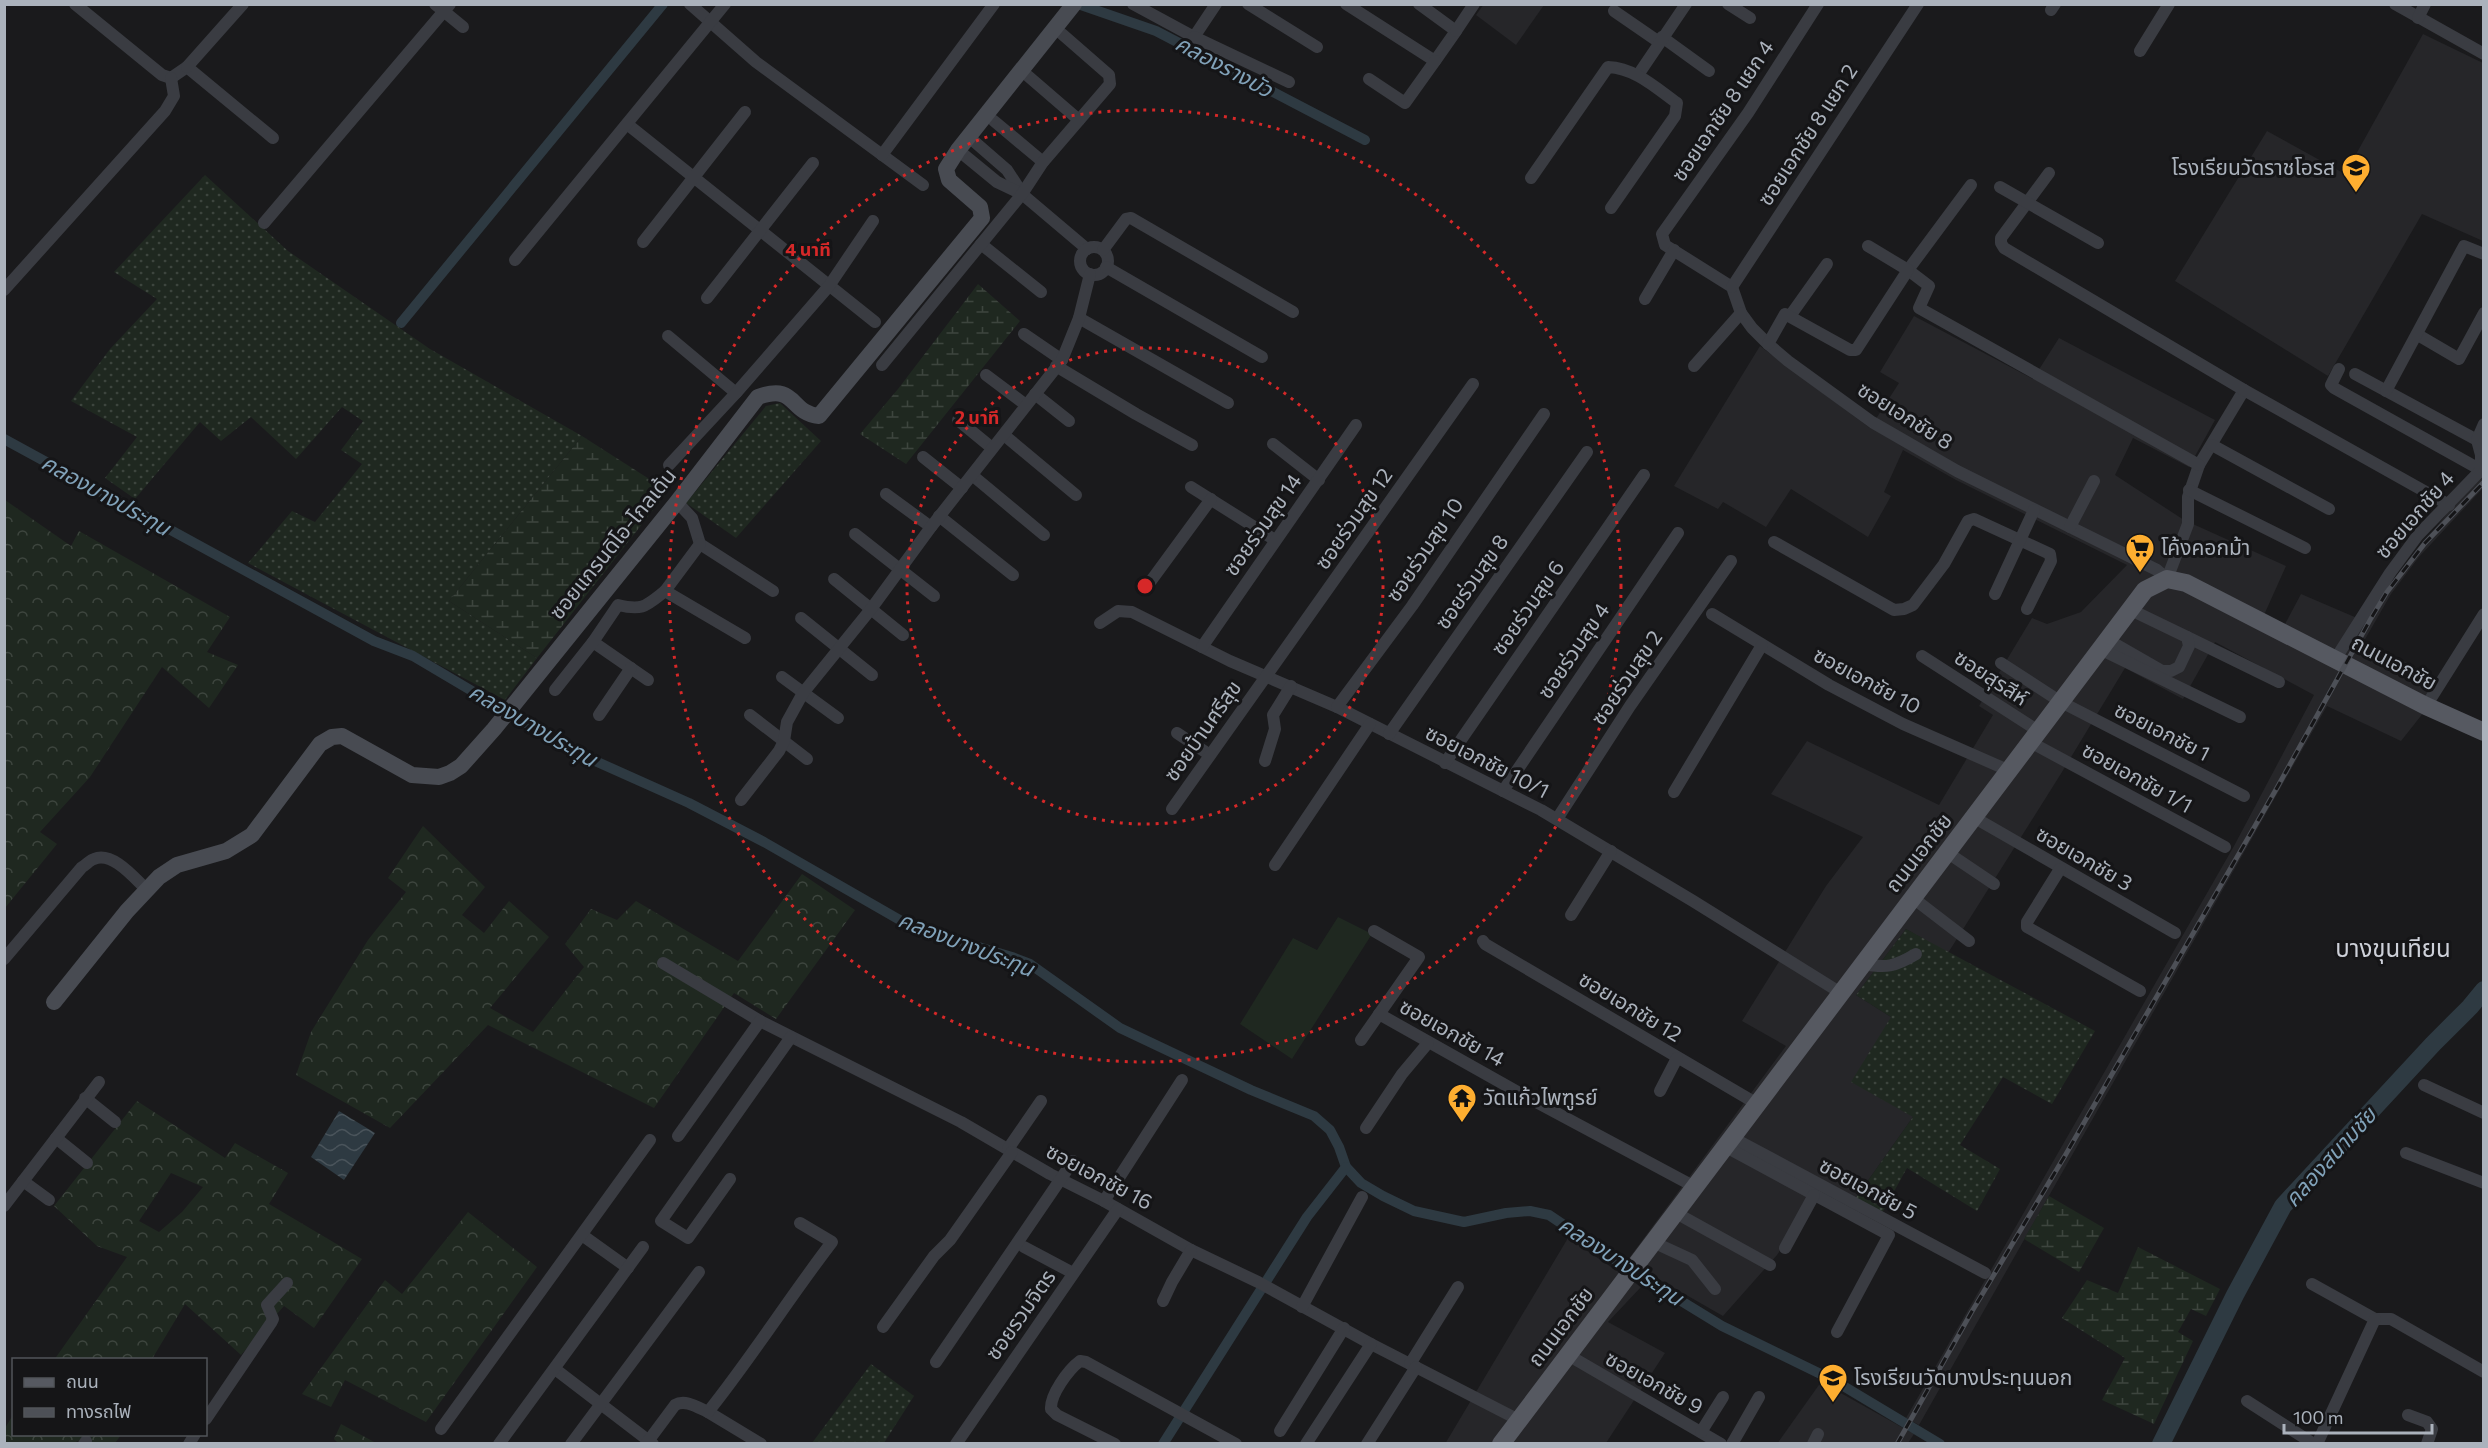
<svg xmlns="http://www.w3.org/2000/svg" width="2488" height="1448" font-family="Commissioner,'Noto Sans Thai',sans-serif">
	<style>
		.built { fill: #262629 }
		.grass { fill: url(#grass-dots) }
		.forest { fill: url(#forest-crowns); fill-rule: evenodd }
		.wetland { fill: url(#wetland-marsh) }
		.garden { fill: #1f2820 }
		.water { fill: url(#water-waves) }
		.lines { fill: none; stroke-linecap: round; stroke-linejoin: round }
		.canal { stroke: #2e3a42; stroke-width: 10 }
		.river { stroke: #2e3a42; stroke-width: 18 }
		.street { stroke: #3a3c42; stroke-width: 12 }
		.secondary { stroke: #484b52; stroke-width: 16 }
		.primary { stroke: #565961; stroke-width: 18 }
		.rail-casing { stroke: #4d5057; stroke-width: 5 }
		.rail { stroke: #151517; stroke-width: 3; stroke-dasharray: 9; stroke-linecap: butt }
		.ring { fill: none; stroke: #d62828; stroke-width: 3; stroke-dasharray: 3 6 }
		.labels { text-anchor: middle; stroke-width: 6; stroke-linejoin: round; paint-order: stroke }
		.street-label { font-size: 21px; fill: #abb2bc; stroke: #151517 }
		.poi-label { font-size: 21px; fill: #abb2bc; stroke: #151517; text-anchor: start }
		.water-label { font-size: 22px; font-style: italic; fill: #81a2b9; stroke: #151517 }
		.quarter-label { font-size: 24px; fill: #cdd0d8; stroke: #151517 }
		.centre { fill: #d62828; stroke: #151517; stroke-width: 3 }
		.ring-label { font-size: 18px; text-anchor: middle; font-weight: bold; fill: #d62828; stroke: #151517; stroke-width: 6; stroke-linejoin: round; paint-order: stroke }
	</style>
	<defs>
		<pattern id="grass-dots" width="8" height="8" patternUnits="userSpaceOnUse" patternTransform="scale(1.5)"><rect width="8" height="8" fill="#1f2820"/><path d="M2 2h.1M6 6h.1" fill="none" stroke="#3d453e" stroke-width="1.8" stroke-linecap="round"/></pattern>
		<pattern id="forest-crowns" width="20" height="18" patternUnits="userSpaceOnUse" patternTransform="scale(1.5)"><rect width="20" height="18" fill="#1f2820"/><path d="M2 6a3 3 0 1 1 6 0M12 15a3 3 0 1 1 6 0" fill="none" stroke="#3d453e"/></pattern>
		<pattern id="wetland-marsh" width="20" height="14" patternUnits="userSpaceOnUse" patternTransform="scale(1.5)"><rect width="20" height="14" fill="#1f2820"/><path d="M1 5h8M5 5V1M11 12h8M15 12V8" fill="none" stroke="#3d453e"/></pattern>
		<pattern id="water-waves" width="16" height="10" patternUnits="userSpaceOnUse" patternTransform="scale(1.5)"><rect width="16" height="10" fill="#2e3a42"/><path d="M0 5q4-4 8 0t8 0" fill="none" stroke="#4a545b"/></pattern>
	</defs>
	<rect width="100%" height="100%" fill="#1a1a1c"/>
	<g class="built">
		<polygon points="1484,4 1544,4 1544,5 1516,45 1476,15"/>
		<polygon points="2423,34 2483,63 2483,241 2422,214 2328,376 2175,281 2267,131 2345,174"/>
		<polygon points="1914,316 2033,379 2059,338 2215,420 2189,467 2133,438 2115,475 2184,520 2286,566 2264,615 2285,624 2301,594 2364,621 2455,503 2483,477 2483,488 2419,557 2391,594 2364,641 2447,683 2401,741 2327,706 1919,1425 1906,1418 2234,846 2314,695 2215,642 2183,699 2125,668 2062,772 1948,953 1906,929 1856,995 1891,1017 1913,1117 1855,1199 1824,1183 1777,1255 1723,1316 1627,1261 1786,1046 1742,1021 1826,886 1863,837 1771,794 1807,741 1939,805 1993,715 1979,706 2032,618 2047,624 2081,612 2127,565 1956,480 1903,450 1884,492 1891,496 1868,537 1791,489 1766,527 1723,502 1718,509 1674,486 1760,346 1870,428 1899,383 1880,372"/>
		<polygon points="1568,1238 1641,1287 1608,1322 1665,1353 1606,1443 1445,1444"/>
		<polygon points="1821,1382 1914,1434 1908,1443 1777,1444"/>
	</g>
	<g class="grass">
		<polygon points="205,175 288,251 430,349 582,436 449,601 537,658 505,700 248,563 292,511 315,522 362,464 341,450 363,421 342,407 296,459 251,417 221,441 200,422 135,499 105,478 137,437 71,401 110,349 157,299 114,272"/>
		<polygon points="780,403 821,441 736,538 686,503 766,406"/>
		<polygon points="1906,929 2095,1031 2052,1104 2003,1077 1960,1145 2000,1169 1977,1211 1907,1168 1881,1215 1855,1199 1913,1117 1851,1082 1891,1017 1856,995"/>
		<polygon points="871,1364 914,1396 884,1443 812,1443"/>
	</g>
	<g class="forest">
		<polygon points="5,500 71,546 79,531 230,617 207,652 238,665 209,708 162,667 90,777 40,832 57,844 5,908"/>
		<polygon points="423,826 485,887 462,915 484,933 509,901 549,937 490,1008 533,1032 584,967 565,944 591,909 617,920 636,901 738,961 802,874 855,910 776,1019 734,993 654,1108 488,1025 390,1128 296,1075 311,1032 368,940 406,892 388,878"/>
		<path d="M137,1101l88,57 10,-15 53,30 -19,31 93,55 -48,69 -30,-22 -43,49 -56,-51 -33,55 -98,1 73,-103 -30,-11 -43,-40zM171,1173l32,14 -21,25 -23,20 -20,-11z"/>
		<polygon points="468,1212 537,1267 426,1422 345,1380 331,1407 302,1394 385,1280 402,1294"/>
		<polygon points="13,1415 14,1434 121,1435 115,1443 82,1443 77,1441 75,1444 5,1444 5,1428"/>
		<polygon points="341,1424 376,1443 338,1443 334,1439"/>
	</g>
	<g class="wetland">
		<polygon points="978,284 1020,321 906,464 860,434 898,389"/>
		<polygon points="582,436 668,491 537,658 449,601"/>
		<polygon points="2049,1196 2104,1228 2079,1272 2024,1239"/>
		<polygon points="2138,1247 2220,1289 2206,1316 2191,1309 2178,1332 2193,1341 2154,1424 2102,1400 2125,1358 2062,1318 2087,1280 2118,1293"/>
	</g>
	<polygon class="garden" points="1338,917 1372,934 1292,1059 1240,1024 1293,938 1317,950"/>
	<polygon class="water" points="339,1111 375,1133 344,1180 311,1157"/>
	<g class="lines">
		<g class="canal">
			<polyline points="1078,4 1156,31 1365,140"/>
			<polyline points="401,323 663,4"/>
			<polyline points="4,439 374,641 413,656 575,752 689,803 764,842 912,927 1012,957 1030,964 1120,1028 1251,1090 1314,1116 1330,1130 1339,1147 1346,1167 1361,1183 1383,1196 1414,1211 1464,1222 1506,1213 1530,1211 1549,1215 1629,1269 1722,1326 1835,1381 1940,1444"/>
			<polyline points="1163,1444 1307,1217 1346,1167"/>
		</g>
		<polyline class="river" points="2161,1444 2235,1295 2283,1206 2433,1044 2470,1007 2484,990"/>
		<g class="street">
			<polyline points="75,4 162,75 171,78 187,67 273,138"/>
			<polyline points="435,4 463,27"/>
			<polyline points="690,4 756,62 923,185"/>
			<polyline points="1133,4 1194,37 1216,4"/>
			<polyline points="1248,4 1317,47"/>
			<polyline points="1346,4 1435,61 1456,31 1419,4"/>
			<polyline points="1728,4 1750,18"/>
			<polyline points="1818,4 1748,113 1662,234 1665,245 1732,287 1741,313 1752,328 1768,344 1788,361 1872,422 1957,471 2157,570 2167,579 2188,524 2188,497 2199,465 2244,390"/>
			<polyline points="2395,4 2484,54"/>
			<polyline points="2051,10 2055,4"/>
			<polyline points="1614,11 1659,42"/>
			<polyline points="2418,18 2425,4"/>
			<polyline points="1456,31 1474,4"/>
			<polyline points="1194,37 1289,82"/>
			<polyline points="1662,37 1709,71"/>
			<polyline points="2140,51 2169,4"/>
			<polyline points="187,67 243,4"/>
			<polyline points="1638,75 1686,4"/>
			<polyline points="1028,76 1079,120"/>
			<polyline points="1369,79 1405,103 1435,61"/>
			<polyline points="994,121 1043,162"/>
			<polyline points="627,124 875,322"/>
			<polyline points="969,137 1007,170 1022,193"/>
			<polyline points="958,150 997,182 1022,194 1087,249"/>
			<polyline points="882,155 994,4"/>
			<polyline points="2049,173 2001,238 2001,243 2004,248 2244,390 2449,505"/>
			<path d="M1531,178l77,-111c27,1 48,21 69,36l-2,13 -64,92"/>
			<polyline points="1971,185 1908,270 1929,286 1919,308 2199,465"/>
			<polyline points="2000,187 2098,243"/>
			<polyline points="264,223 450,4"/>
			<polyline points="643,242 745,112"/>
			<polyline points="981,244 1041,292"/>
			<circle cx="1094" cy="261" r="14"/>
			<polyline points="1103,250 1126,219 1131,218 1293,312"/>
			<polyline points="515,260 725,4"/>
			<polyline points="1106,267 1262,357"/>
			<polyline points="1732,287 1918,4"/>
			<polyline points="4,290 165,111 174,96 171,78"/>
			<polyline points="707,298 813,163"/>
			<polyline points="1645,299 1674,250"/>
			<polyline points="1790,316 1827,264"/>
			<polyline points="1079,318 1228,403"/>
			<polyline points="1024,334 1062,360"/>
			<polyline points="2418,335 2459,359 2484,313"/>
			<polyline points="668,336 736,393"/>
			<polyline points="1768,344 1785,314 1850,350 1856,350 1908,270 1868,246"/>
			<polyline points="882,365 1022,194 1043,162 1110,84 1109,75 1062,34"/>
			<polyline points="1056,366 1136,414 1192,445"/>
			<polyline points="1694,366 1741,313"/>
			<polyline points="2339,369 2331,385 2334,388 2481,470"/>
			<polyline points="2355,374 2477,440"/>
			<polyline points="986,375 1026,405"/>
			<polyline points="2386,391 2464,246 2484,254"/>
			<polyline points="1035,394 1069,421"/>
			<polyline points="958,420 992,448"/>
			<polyline points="1004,435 1076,495"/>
			<polyline points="1273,444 1319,480"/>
			<polyline points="2212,445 2329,509"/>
			<polyline points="923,457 962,488"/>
			<polyline points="669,465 736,393 829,286 873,221"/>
			<polyline points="972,475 1044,535"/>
			<polyline points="1191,487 1275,540"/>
			<polyline points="2189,490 2305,548"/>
			<polyline points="886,494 931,527"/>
			<polyline points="677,502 692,518 700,544 773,591"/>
			<polyline points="939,516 1013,575"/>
			<polyline points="2070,527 2094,481"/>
			<polyline points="855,534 934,596"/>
			<polyline points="1774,542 1894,610 1904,609 1913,605 1944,564 1968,521 1974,519 2050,554 2051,561 2027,609"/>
			<polyline points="700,544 665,591 745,638"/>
			<polyline points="834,579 903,635"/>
			<polyline points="1145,589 1211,499"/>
			<polyline points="1995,594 2034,510"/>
			<polyline points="1712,614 1829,685 1903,724 2010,771"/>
			<polyline points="801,618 872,675"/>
			<polyline points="1100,623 1118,611 1132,612 1230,661 1337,707 1541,810 1693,901 1841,993"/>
			<polyline points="2187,637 2279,682"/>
			<polyline points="2108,640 2162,671 2171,671 2179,667 2189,646 2187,637 2129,609"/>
			<polyline points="593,642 648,680"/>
			<polyline points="1202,647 1356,425"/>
			<polyline points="2100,649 2240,717"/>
			<polyline points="1922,656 2040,732"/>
			<polyline points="2336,658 2390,573 2418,535 2481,470 2481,455 2477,440 2484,424"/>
			<polyline points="2001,663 2061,702 2244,796"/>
			<polyline points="782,677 838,718"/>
			<path d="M555,690l38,-48 25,-37c25,6 28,1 47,-14"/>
			<polyline points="2426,706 2484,614"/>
			<polyline points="1337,707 1412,606 1544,414"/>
			<polyline points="599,715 631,668"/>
			<polyline points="750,715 807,759"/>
			<polyline points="1177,733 1210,755"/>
			<polyline points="1389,734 1587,452"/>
			<polyline points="2032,743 2225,847"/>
			<polyline points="1265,761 1275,729 1273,715 1291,686"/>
			<polyline points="1445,763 1644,475"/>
			<polyline points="1503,791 1678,533"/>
			<polyline points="1674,792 1762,645"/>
			<polyline points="741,800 779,751 784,741 787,722 803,693 871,609 931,527 1062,360 1079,318 1090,274"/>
			<polyline points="1172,809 1473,384"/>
			<polyline points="1975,818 2175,933"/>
			<polyline points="1557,819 1630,706 1731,561"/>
			<polyline points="1948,853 1994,884"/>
			<polyline points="1275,865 1370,724"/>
			<polyline points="2060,869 2027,922 2027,927 2140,991"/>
			<polyline points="1913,898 1969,941"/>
			<polyline points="1571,915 1611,851"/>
			<polyline points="1483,941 1485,944 1759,1105"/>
			<path d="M4,959l78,-92c4,-2 8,-7 12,-8 19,-8 41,20 53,31"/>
			<polyline points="663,963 760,1021 961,1122 1050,1174 1104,1201 1191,1250 1258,1282 1371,1344 1519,1420"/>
			<path d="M1862,964c25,4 32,3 54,-10"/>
			<polyline points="1379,1014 1523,1095 1695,1187"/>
			<polyline points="1361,1040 1419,957 1374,931"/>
			<polyline points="2424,1085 2484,1113"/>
			<polyline points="1660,1091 1677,1058"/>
			<polyline points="85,1098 115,1122"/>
			<polyline points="1366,1128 1402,1074 1428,1043"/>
			<polyline points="678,1136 760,1021"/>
			<polyline points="56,1138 87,1163"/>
			<polyline points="1733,1138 1985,1273"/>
			<polyline points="1726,1147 1889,1235 1837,1332"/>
			<polyline points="1008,1149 1041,1101"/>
			<polyline points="2406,1153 2484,1183"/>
			<polyline points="730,1179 688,1238 661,1221 791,1037"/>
			<polyline points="23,1181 49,1200"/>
			<polyline points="1104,1201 1182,1080"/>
			<polyline points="4,1206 99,1082"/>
			<polyline points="1676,1213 1770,1265"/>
			<polyline points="582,1235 628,1268"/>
			<polyline points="1653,1242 1692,1260 1715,1289"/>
			<polyline points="1024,1247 1073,1273"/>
			<polyline points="1785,1248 1814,1195"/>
			<polyline points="2312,1284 2375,1319 2391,1319 2484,1372"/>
			<polyline points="1163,1301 1172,1282 1191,1250"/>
			<polyline points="1302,1307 1362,1197"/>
			<polyline points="883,1327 934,1256 950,1240 1012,1152"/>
			<polyline points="1568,1355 1721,1444"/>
			<polyline points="936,1362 1073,1161"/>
			<polyline points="1410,1364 1458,1287"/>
			<polyline points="555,1369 653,1444"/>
			<polyline points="2247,1401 2314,1444"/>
			<polyline points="708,1412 761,1444"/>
			<polyline points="2408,1415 2427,1422 2432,1429 2427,1444"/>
			<polyline points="206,1419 271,1323 273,1319 267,1305 287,1283"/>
			<polyline points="441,1429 650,1140"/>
			<polyline points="1280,1431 1344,1328"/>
			<polyline points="1701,1432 1723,1397"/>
			<polyline points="84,1444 86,1441"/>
			<polyline points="189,1444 195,1434"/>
			<polyline points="499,1444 643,1247"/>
			<polyline points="571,1444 699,1272"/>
			<path d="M646,1444l29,-39c10,-6 22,2 33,7 44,-55 81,-114 124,-170l-32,-19"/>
			<polyline points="956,1444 1118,1209"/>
			<path d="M1115,1444l-58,-29 -6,-6c-1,-14 17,-39 29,-48l6,1 150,82"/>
			<polyline points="1306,1444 1371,1344"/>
			<polyline points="1367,1444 1416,1367"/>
			<polyline points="1732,1444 1759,1397"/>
			<polyline points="1813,1444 1818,1434"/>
			<polyline points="2317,1444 2375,1319"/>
		</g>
		<path class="secondary" d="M54,1002l73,-91 32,-34 18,-12 49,-14 26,-16 68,-91 12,-7 10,-1 70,39 27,2 11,-4 11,-7 33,-37 183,-227 81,-105c39,-14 31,16 61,19l163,-198 -2,-11 -31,-27 -3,-11 12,-19 116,-146"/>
		<polyline class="primary" points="1501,1444 2145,590 2167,579 2186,583 2426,706 2484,732"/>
		<g class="rail-casing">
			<polyline id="rail" points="1897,1444 1971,1313 2066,1154 2278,786 2370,620 2387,592 2425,543 2484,482"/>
		</g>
		<use href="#rail" class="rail"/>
	</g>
	<g class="ring">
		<circle cx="1145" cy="586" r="238"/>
		<circle cx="1145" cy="586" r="476"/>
	</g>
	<defs>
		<g id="school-pin" transform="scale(1.5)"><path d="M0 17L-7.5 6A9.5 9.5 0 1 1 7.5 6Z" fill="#feae30" stroke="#151517"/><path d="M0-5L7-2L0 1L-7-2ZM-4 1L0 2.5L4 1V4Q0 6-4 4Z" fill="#111"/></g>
		<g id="supermarket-pin" transform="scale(1.5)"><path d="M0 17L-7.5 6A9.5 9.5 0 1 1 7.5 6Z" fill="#feae30" stroke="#151517"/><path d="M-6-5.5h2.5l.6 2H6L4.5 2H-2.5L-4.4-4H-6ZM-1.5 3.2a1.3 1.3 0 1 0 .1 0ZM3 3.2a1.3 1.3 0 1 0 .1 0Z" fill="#111"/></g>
		<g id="temple-pin" transform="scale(1.5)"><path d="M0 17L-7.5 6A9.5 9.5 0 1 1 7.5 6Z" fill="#feae30" stroke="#151517"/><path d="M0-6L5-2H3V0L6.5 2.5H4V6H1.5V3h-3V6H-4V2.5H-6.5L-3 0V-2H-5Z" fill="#111"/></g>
	</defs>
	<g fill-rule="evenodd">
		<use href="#school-pin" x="2356" y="168"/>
		<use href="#supermarket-pin" x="2140" y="548"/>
		<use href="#temple-pin" x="1462" y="1098"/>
		<use href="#school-pin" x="1833" y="1378"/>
	</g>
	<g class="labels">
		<g class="street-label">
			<text transform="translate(1723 111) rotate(-56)" y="7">ซอยเอกชัย 8 แยก 4</text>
			<text transform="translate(1808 135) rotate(-57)" y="7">ซอยเอกชัย 8 แยก 2</text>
			<text transform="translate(1905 416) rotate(32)" y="7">ซอยเอกชัย 8</text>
			<text transform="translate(2415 515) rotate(-49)" y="7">ซอยเอกชัย 4</text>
			<text transform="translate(1354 519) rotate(-55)" y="7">ซอยร่วมสุข 12</text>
			<text transform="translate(1263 525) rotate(-55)" y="7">ซอยร่วมสุข 14</text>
			<text transform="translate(613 544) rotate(-51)" y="7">ซอยแกรนดิโอ-โกลเด้น</text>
			<text transform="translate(1425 550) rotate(-56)" y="7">ซอยร่วมสุข 10</text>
			<text transform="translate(1472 582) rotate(-55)" y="7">ซอยร่วมสุข 8</text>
			<text transform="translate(1528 608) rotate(-55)" y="7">ซอยร่วมสุข 6</text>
			<text transform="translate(1574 651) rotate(-56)" y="7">ซอยร่วมสุข 4</text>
			<text transform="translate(2394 663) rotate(28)" y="7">ถนนเอกชัย</text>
			<text transform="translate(1627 678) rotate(-56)" y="7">ซอยร่วมสุข 2</text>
			<text transform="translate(1991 678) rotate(33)" y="7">ซอยสุรสีห์</text>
			<text transform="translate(1867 681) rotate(28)" y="7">ซอยเอกชัย 10</text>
			<text transform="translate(1203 731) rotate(-55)" y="7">ซอยบ้านศรีสุข</text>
			<text transform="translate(2162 732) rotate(27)" y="7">ซอยเอกชัย 1</text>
			<text transform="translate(1487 762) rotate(27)" y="7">ซอยเอกชัย 10/1</text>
			<text transform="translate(2137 778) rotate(29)" y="7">ซอยเอกชัย 1/1</text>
			<text transform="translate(1919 853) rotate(-52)" y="7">ถนนเอกชัย</text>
			<text transform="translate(2084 859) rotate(30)" y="7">ซอยเอกชัย 3</text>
			<text transform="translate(1630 1007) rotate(31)" y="7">ซอยเอกชัย 12</text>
			<text transform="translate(1452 1033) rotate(29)" y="7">ซอยเอกชัย 14</text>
			<text transform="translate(1099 1177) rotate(28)" y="7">ซอยเอกชัย 16</text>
			<text transform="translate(1868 1189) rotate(28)" y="7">ซอยเอกชัย 5</text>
			<text transform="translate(1021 1315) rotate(-55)" y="7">ซอยรวมจิตร</text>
			<text transform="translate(1561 1327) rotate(-53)" y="7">ถนนเอกชัย</text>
			<text transform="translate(1654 1383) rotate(29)" y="7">ซอยเอกชัย 9</text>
		</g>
		<g class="poi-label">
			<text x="2335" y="175" text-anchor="end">โรงเรียนวัดราชโอรส</text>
			<text x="2161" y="555">โค้งคอกม้า</text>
			<text x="1483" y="1105">วัดแก้วไพฑูรย์</text>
			<text x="1854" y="1385">โรงเรียนวัดบางประทุนนอก</text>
		</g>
		<g class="water-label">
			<text transform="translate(1224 66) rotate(28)" y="8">คลองรางบัว</text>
			<text transform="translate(106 495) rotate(29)" y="8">คลองบางประทุน</text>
			<text transform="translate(533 725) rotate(30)" y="8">คลองบางประทุน</text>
			<text transform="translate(966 944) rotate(21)" y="8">คลองบางประทุน</text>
			<text transform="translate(2330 1157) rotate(-48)" y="8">คลองสนามชัย</text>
			<text transform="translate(1621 1261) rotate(33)" y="8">คลองบางประทุน</text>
		</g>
		<g class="quarter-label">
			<text x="2393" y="957">บางขุนเทียน</text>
		</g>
	</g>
	<circle cx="1145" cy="586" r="9" class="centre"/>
	<g class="ring-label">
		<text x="808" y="256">4 นาที</text>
		<text x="977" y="424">2 นาที</text>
	</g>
	<rect width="2488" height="1448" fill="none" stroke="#abb2bc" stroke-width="12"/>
	<rect x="12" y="1358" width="195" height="78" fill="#151517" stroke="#515459" stroke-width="1.5"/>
	<rect x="24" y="1378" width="30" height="9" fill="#565961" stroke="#515459" stroke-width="1.5"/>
	<text x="66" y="1388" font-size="18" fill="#abb2bc">ถนน</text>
	<rect x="24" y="1408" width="30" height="9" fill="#4d5057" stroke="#515459" stroke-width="1.5"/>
	<text x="66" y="1418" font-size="18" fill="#abb2bc">ทางรถไฟ</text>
	<path d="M2284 1424v9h148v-9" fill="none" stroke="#abb2bc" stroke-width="3"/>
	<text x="2293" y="1424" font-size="18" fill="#abb2bc" stroke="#151517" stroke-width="4.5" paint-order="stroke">100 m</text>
</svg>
